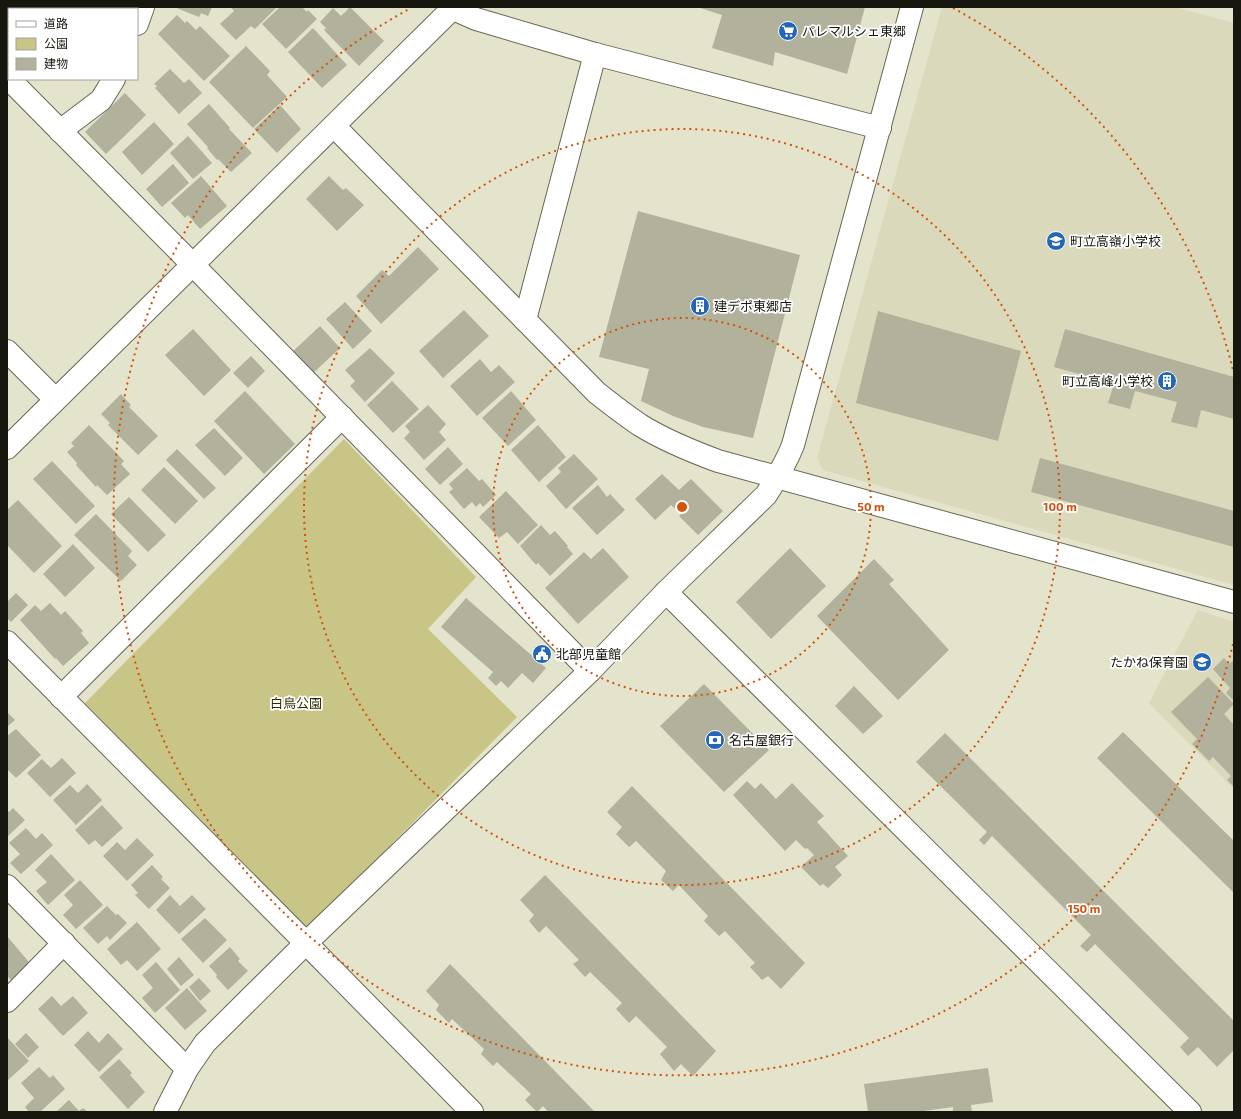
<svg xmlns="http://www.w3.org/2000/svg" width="1241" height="1119" font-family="'Exo 2','Noto Sans JP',sans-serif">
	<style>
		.built { fill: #dad9bb }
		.green { fill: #c8c586 }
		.building { fill: #b2b19c }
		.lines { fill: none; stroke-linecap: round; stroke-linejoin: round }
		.street-casing { stroke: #696854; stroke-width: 24 }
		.secondary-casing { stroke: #696854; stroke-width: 24 }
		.street { stroke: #fff; stroke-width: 22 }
		.secondary { stroke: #fff; stroke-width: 22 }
		.ring { fill: none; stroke: #d3520c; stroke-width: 2; stroke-dasharray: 2 4 }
		.labels { text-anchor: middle; stroke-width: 3.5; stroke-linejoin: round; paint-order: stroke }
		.poi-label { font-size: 13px; fill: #17160f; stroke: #fff; text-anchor: start }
		.park-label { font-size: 13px; fill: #2e2c02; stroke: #fff }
		.centre { fill: #d3520c; stroke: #fff; stroke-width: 2 }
		.ring-label { font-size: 12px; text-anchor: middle; font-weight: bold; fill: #d3520c; stroke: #fff; stroke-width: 3.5; stroke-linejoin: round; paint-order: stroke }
	</style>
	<rect width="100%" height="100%" fill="#e4e4cd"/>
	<g class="built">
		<polygon points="942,7 1175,7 1234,23 1234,585 823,470 817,458"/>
		<polygon points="1198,610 1234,622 1234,789 1149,703"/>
	</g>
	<polygon class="green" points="344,439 476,577 428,629 517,717 307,930 85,703"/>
	<g class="building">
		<polygon points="174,7 212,7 208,16 201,13 199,17"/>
		<polygon points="231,7 277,7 255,29 251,26 236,40 220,24 234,11"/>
		<polygon points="280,7 302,7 307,12 308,10 317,19 286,49 262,24"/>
		<polygon points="350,7 384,41 359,66 324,30 326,28 320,22 333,8 341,16"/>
		<polygon points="697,7 865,7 847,74 775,52 773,66 712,48 722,15"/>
		<polygon points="177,15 185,23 187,21 196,30 200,26 230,56 204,81 158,34"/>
		<polygon points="313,28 347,65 322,88 288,52"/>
		<polygon points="246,46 270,71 267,75 287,97 253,128 209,82"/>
		<polygon points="170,69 184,83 189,79 202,93 179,114 155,88 157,86 154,84"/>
		<polygon points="125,93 146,115 106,154 85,132"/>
		<polygon points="209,104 230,128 229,129 252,153 231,172 218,159 217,160 207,148 208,147 187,124"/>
		<polygon points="280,105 301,129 277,153 254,129"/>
		<polygon points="154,122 174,144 142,175 122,152"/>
		<polygon points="188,136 212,163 193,179 170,153"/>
		<polygon points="173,164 189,183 162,207 146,189"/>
		<polygon points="201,176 227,206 200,229 188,215 185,218 171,203"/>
		<polygon points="329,176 343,190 346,188 364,205 337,231 306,199"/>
		<polygon points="638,211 800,255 753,438 703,427 673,416 641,401 649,369 599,357"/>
		<polygon points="418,247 439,269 381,324 356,296 382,270 389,276"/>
		<polygon points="345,302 372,331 353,349 326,319"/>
		<polygon points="464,310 489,336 443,378 419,351"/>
		<polygon points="878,311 1021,351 998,441 856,403"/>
		<polygon points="320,326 340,348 310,376 290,354"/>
		<polygon points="193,329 231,370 204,396 165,355"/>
		<polygon points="1065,329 1234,377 1234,419 1201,410 1197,428 1171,422 1177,402 1135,391 1130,409 1108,403 1114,384 1054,367"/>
		<polygon points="370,348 395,373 365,402 350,386 355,381 345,370"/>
		<polygon points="251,356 265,371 248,388 233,373"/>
		<polygon points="480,359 491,372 499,365 515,382 477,416 450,386"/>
		<polygon points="392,381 419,409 393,433 367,405"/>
		<polygon points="245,391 295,444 264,474 214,421"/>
		<polygon points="511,391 536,420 508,446 482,418"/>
		<polygon points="121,394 131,405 129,407 158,436 138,455 108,425 110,423 101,414"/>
		<polygon points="428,405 446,424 439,432 446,440 424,460 404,438 410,432 405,426"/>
		<polygon points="89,425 124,461 121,464 130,474 107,495 97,485 96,487 76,465 77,463 67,452 74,446 71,443"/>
		<polygon points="538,425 566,457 539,482 511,450"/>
		<polygon points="214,428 243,458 225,476 195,445"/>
		<polygon points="448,447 463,464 440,485 425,469"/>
		<polygon points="177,449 216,488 204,499 166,460"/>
		<polygon points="574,454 598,479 566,509 546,486 561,472 558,468"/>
		<polygon points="1040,458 1234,511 1234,547 1031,492"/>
		<polygon points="52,461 95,506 76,524 33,479"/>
		<polygon points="164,467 198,501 175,524 141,490"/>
		<polygon points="467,468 479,481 482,479 496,495 483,507 480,503 476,507 472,502 464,509 449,492 453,489 449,484"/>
		<polygon points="662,474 679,490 691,479 723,511 698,535 679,516 681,514 671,505 655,520 635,499"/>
		<polygon points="598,485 607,497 610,494 625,510 597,535 572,508"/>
		<polygon points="506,491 538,525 518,544 507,532 499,538 479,517"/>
		<polygon points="129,497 166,535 148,552 111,514"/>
		<polygon points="18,500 62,546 34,573 7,545 7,510"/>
		<polygon points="96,514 132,551 128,556 137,565 121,581 74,535"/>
		<polygon points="541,525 550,535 555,531 568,546 567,547 573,554 550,576 538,563 536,565 520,546"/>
		<polygon points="73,544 95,568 65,597 43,574"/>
		<polygon points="603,548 629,577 578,624 545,588 584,552 591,559"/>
		<polygon points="790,548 826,586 771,639 736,602"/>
		<polygon points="874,559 894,580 889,584 949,650 898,700 817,616"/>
		<polygon points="16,593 28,605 11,622 7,618 7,602"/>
		<polygon points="466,598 546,668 533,683 522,673 508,688 501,681 496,686 488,678 493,672 441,627"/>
		<polygon points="50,603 61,615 65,611 83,631 81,633 89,643 63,666 56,658 55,659 20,620 35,605 41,611"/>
		<polygon points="1224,658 1229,664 1234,660 1234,701 1226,693 1230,688 1213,669"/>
		<polygon points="1208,677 1234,704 1224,714 1234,725 1234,787 1227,780 1231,776 1213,757 1209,761 1192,744 1197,739 1171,712"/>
		<polygon points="704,684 769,750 724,792 660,726"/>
		<polygon points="854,686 883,716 863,734 835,706"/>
		<polygon points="7,712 15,720 7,727"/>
		<polygon points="16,729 41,755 16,778 7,769 7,736"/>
		<polygon points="1123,732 1234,841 1234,893 1097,758"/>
		<polygon points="945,733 1234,1021 1234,1050 1217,1067 1198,1047 1188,1056 1180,1047 1189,1038 1095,944 1087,952 1080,946 1091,935 992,836 984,845 979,840 987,832 916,762"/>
		<polygon points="62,758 76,773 50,797 27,773 42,759 51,768"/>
		<polygon points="747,781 755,789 761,783 776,799 792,783 824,816 817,822 848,856 835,867 842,875 828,888 823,884 820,886 801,867 814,855 807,848 805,849 796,840 785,851 733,795"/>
		<polygon points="87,784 102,800 76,825 53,800 70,785 78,793"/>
		<polygon points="632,786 805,963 781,989 768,976 762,980 750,967 755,963 725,931 719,936 704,921 708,916 679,885 673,891 661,880 666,871 636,841 629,847 616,834 622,827 607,812"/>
		<polygon points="102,805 123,828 102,847 95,840 89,845 75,830"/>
		<polygon points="13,808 25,820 7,837 7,810 9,812"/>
		<polygon points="26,828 36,839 42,833 53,845 21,874 10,863 20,854 9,843"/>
		<polygon points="137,838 154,855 127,881 103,856 117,842 125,850"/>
		<polygon points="51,854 75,880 48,905 36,891 47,882 35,870"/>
		<polygon points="152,865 163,877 161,879 170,888 149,909 135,895 138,893 131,885"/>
		<polygon points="545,875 716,1051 693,1076 681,1064 674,1071 660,1054 667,1047 636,1016 629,1023 616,1009 622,1003 590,972 585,977 573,964 579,960 546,926 539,933 529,921 534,915 520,900"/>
		<polygon points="80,880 103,905 76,929 63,915 73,905 64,895"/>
		<polygon points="170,895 180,906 192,895 206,909 179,934 156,910"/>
		<polygon points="107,906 116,915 118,914 127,923 110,940 107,936 98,944 83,928"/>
		<polygon points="205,918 227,940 203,963 181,939"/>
		<polygon points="137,922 161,949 137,971 127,960 121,965 107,949"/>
		<polygon points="7,936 33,967 15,984 7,976"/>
		<polygon points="230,947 240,959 238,961 248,971 228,990 216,977 217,975 209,966"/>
		<polygon points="179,957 194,975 181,986 167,969"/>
		<polygon points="156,962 180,990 155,1013 142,998 153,988 142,975"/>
		<polygon points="450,964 595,1112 548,1112 543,1106 537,1112 525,1100 531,1094 497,1062 493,1066 481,1054 484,1049 452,1019 449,1023 436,1010 439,1005 426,991"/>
		<polygon points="199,978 211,991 200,1001 189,987"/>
		<polygon points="187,988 207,1011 185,1030 165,1008"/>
		<polygon points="52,996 61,1006 73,996 88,1013 63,1036 38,1009"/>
		<polygon points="88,1031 99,1043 108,1033 123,1049 99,1072 74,1045"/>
		<polygon points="26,1033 39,1047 28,1058 15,1044"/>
		<polygon points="7,1037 29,1061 7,1081"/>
		<polygon points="119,1059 132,1073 130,1075 145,1092 128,1109 99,1077"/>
		<polygon points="39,1067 50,1078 53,1075 65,1089 40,1112 29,1112 25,1107 34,1098 21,1083"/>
		<polygon points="988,1068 993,1102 971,1105 972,1112 953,1112 953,1107 916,1112 868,1112 864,1084"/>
		<polygon points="69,1100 79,1111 83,1108 88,1112 56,1112"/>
	</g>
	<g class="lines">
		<g class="street-casing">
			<g id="street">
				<polyline points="449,7 476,19 595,54 880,128"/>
				<polyline points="137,24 143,7"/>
				<polyline points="7,77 193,265 590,671"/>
				<path d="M334,126l263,267c14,11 28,22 43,32 24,15 51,26 78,36l516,141"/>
				<polyline points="60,131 101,100 114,79"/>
				<polyline points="525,320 595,54"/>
				<polyline points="7,351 55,399"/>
				<polyline points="7,448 454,7"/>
				<polyline points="61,697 342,417"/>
				<polyline points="7,886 187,1069"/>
				<polyline points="306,943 472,1112"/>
				<polyline points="7,1001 64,943"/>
			</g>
		</g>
		<g class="secondary-casing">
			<g id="secondary">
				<polyline points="666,592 1190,1112"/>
				<polyline points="7,642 306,943"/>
				<path d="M165,1112l22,-43 18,-26 101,-100 284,-272 76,-79 100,-97c11,-17 20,-32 27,-50l119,-438"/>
			</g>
		</g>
		<use href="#street" class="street"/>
		<use href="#secondary" class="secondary"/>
	</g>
	<g class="ring">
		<circle cx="682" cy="507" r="189"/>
		<circle cx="682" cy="507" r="378"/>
		<path d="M1233 644A568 568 0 1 1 411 8M953 8A568 568 0 0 1 1233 370"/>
	</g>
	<defs>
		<g id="supermarket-disc" transform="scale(1)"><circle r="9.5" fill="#2366b6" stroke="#fff"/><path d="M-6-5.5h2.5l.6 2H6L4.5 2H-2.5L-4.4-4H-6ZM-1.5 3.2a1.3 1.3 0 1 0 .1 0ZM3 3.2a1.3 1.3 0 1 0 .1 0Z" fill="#fff"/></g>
		<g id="school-disc" transform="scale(1)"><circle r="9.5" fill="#2366b6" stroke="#fff"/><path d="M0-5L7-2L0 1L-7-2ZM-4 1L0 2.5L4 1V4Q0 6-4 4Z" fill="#fff"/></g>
		<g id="building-disc" transform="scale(1)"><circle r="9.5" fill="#2366b6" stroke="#fff"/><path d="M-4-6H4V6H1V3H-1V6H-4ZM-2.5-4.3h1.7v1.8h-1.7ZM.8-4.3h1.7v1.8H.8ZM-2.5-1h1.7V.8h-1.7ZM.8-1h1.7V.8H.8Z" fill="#fff"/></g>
		<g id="civic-disc" transform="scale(1)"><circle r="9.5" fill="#2366b6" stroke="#fff"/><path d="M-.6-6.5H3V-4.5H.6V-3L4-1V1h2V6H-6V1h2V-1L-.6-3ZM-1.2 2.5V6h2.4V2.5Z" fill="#fff"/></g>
		<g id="bank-disc" transform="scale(1)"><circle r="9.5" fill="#2366b6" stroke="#fff"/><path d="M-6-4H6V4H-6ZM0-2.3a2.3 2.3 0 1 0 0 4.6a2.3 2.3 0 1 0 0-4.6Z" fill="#fff"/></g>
	</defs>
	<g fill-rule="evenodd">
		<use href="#supermarket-disc" x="788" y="31"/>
		<use href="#school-disc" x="1056" y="241"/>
		<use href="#building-disc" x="700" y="306"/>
		<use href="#building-disc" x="1167" y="381"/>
		<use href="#civic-disc" x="542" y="654"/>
		<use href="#school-disc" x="1202" y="662"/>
		<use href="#bank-disc" x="715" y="740"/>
	</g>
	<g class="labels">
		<g class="poi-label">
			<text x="802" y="36">パレマルシェ東郷</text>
			<text x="1070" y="246">町立高嶺小学校</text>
			<text x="714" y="311">建デポ東郷店</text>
			<text x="1153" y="386" text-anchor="end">町立高峰小学校</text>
			<text x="556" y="659">北部児童館</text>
			<text x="1188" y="667" text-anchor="end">たかね保育園</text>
			<text x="729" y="745">名古屋銀行</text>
		</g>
		<g class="park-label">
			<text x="296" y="708">白鳥公園</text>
		</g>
	</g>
	<circle cx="682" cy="507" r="6" class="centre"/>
	<g class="ring-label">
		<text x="871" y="511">50 m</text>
		<text x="1060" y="511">100 m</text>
		<text x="1084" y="913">150 m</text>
	</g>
	<rect width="1241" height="1119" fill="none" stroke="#17160f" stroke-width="16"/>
	<rect x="8" y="8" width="130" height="72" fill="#ffffff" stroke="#a2a29f"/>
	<rect x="16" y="21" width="20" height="6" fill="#ffffff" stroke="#a2a29f"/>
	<text x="44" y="28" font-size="12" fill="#17160f">道路</text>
	<rect x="16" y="38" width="20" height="12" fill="#c8c586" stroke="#a2a29f"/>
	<text x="44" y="48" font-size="12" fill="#17160f">公園</text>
	<rect x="16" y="58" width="20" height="12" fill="#b2b19c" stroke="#a2a29f"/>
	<text x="44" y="68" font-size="12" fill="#17160f">建物</text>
</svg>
